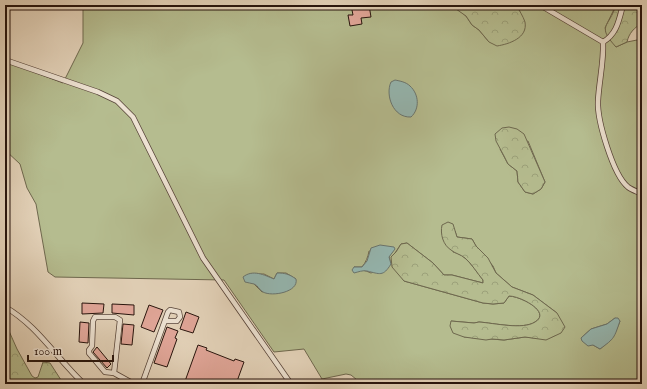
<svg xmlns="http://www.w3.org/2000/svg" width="647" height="389" font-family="'IM FELL English',serif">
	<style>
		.grass { fill: #b5bc8f; stroke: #6e684e; fill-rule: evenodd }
		.forest { fill: url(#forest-crowns); stroke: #6e684e }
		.water { fill: #95b7b1; stroke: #69756f }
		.building { fill: #e2a79a; stroke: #26130c }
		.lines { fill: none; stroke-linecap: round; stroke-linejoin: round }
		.minor-casing { stroke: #564338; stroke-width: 6 }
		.minor { stroke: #ede2d2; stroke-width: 4.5 }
	</style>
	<defs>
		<pattern id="forest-crowns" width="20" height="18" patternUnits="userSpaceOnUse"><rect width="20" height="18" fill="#b5bc8f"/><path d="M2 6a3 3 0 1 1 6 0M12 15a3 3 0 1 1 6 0" fill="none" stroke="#9ca17a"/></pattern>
	</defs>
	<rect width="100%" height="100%" fill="#e4d3ba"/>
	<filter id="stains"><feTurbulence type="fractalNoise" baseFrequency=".005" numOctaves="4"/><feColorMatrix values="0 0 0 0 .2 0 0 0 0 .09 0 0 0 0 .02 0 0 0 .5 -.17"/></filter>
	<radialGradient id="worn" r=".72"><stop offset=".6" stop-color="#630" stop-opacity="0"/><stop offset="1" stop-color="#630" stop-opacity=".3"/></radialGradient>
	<path class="grass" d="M83,5h372l2,4 9,7 6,9 7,5 10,12 31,-30 -4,-7h100l-11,23 11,19 11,-5 15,-3v345h-280l-11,-9 -5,-1 -24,5 -18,-30 -30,3 -50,-72 -169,-3 -7,-5 -12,-68 -9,-16 -7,-24 -15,-14v-89l58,22 20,-40zM528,141l17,41 -4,7 -8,5 -8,-2 -7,-10 -1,-11 -9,-7 -8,-15zM455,231l2,6 15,2 4,7 17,20 3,7 16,14 21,8 24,18 -22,25 -10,-1 -21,3 -40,-3 -13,-16 23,2 5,-1c14,1 44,8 56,0 17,-10 -15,-26 -26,-26l-5,7 -11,1 -10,-1 -79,-22 -3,-5 -8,-20 8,-12 6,-1 26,20 11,12h8l31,8v-3c-8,-10 -17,-26 -30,-28zM369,251l21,4 -1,2 2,7 -20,9c-6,-3 -11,-3 -17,-6h8c4,-5 6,-10 7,-16zM277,273h9l10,6 -34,13 -9,-9 -3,-9h14l10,5zM615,318l5,3c-4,12 -10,20 -20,28l-19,-11 10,-9 16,-5z"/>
	<g class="forest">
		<path d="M455,5h61c3,5 7,11 9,17 3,16 -16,22 -28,24l-8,-4 -10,-12 -7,-5 -6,-9 -10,-7z"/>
		<path d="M616,5h26v18c-8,5 -13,10 -15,19l-11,5c-20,-22 -7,-19 0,-42z"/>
		<polygon points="509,127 517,129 524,134 545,182 541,189 533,194 525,192 518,182 517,171 508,164 504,156 496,141 495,134 502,128"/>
		<path d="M448,222l5,2 4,13 15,2 4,7 12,12 8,15 16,14 21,8 24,18 8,14 -4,6 -15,7 -21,-3 -21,3 -12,-1 -6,1 -22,-3 -11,-4 -3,-7 1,-5 23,2 5,-1c15,1 44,8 56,0 17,-10 -15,-26 -26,-26l-5,7 -11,1 -10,-1 -79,-22 -12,-14 -1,-10 5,-5 5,-8 6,-1 26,20 11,12h8l31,8v-3c-6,-7 -11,-16 -18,-22 -5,-4 -9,-4 -14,-8 -8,-5 -11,-16 -9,-25z"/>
		<polygon points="5,322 17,349 32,376 35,378 38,377 43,362 50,363 61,380 61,384 5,384"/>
	</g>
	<g class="water">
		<path d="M395,80c5,1 11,2 15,6 9,8 10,23 1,31 -18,1 -26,-22 -20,-35z"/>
		<path d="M380,245l14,2 1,2 -6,8 2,7c-8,13 -11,10 -24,7 -4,-1 -9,1 -13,2l-2,-3 2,-3h8l5,-6 4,-13z"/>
		<path d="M277,273c8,0 12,1 19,6 3,13 -24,18 -33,13 -4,-2 -5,-7 -9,-8 -3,-1 -6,-1 -9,-2l-2,-5c10,-8 21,-2 31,2z"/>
		<path d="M615,318h3l2,3c-6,17 -5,17 -20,28l-7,-4 -5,1 -6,-5 -1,-3 10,-9 16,-5z"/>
	</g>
	<g class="building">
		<polygon points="351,5 369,5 371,17 361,18 362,24 350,26 348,15 353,15"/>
		<polygon points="82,303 104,304 103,313 82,314"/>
		<polygon points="112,304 134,305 134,315 112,313"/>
		<polygon points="149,305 163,310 154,332 141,327"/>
		<polygon points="186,312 199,317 193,333 180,329"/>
		<polygon points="80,322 89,323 88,343 79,342"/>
		<polygon points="123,324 134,325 132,345 121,344"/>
		<polygon points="167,327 178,331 175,338 177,339 167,367 154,363"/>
		<polygon points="198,345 207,348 206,350 234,361 235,359 244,362 236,384 184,384"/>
		<polygon points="97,347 111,364 107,368 93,352"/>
	</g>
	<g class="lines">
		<g class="minor-casing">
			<g id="minor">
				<polyline points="540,5 603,42"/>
				<path d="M603,42c1,20 -4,39 -5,59 -1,19 15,74 30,86 4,3 10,5 14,7"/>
				<path d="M603,42c14,-8 16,-22 20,-37"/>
				<polyline points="5,60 98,92 117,101 133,117 203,258 291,384"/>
				<path d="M5,307c32,18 52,52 79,77"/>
				<polyline points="114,373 120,320 115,317 95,317 93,321 92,346 89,350 89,353 105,372 114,373 134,384"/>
				<polyline points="142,384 168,312 170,310 179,312 180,317 177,321 166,321"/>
			</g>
		</g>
		<use href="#minor" class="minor"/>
	</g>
	<rect width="647" height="389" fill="none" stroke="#e4d3ba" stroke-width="20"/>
	<rect x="6" y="6" width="635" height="377" fill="none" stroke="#26130c" stroke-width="2"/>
	<rect x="10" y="10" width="627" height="369" fill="none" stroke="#26130c"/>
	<path d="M28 355v6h85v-6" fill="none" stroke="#26130c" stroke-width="2"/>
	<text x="34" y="355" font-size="12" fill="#26130c" stroke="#ede2d2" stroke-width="3" paint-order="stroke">100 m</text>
	<rect width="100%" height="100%" filter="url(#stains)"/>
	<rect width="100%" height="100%" fill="url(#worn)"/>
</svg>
